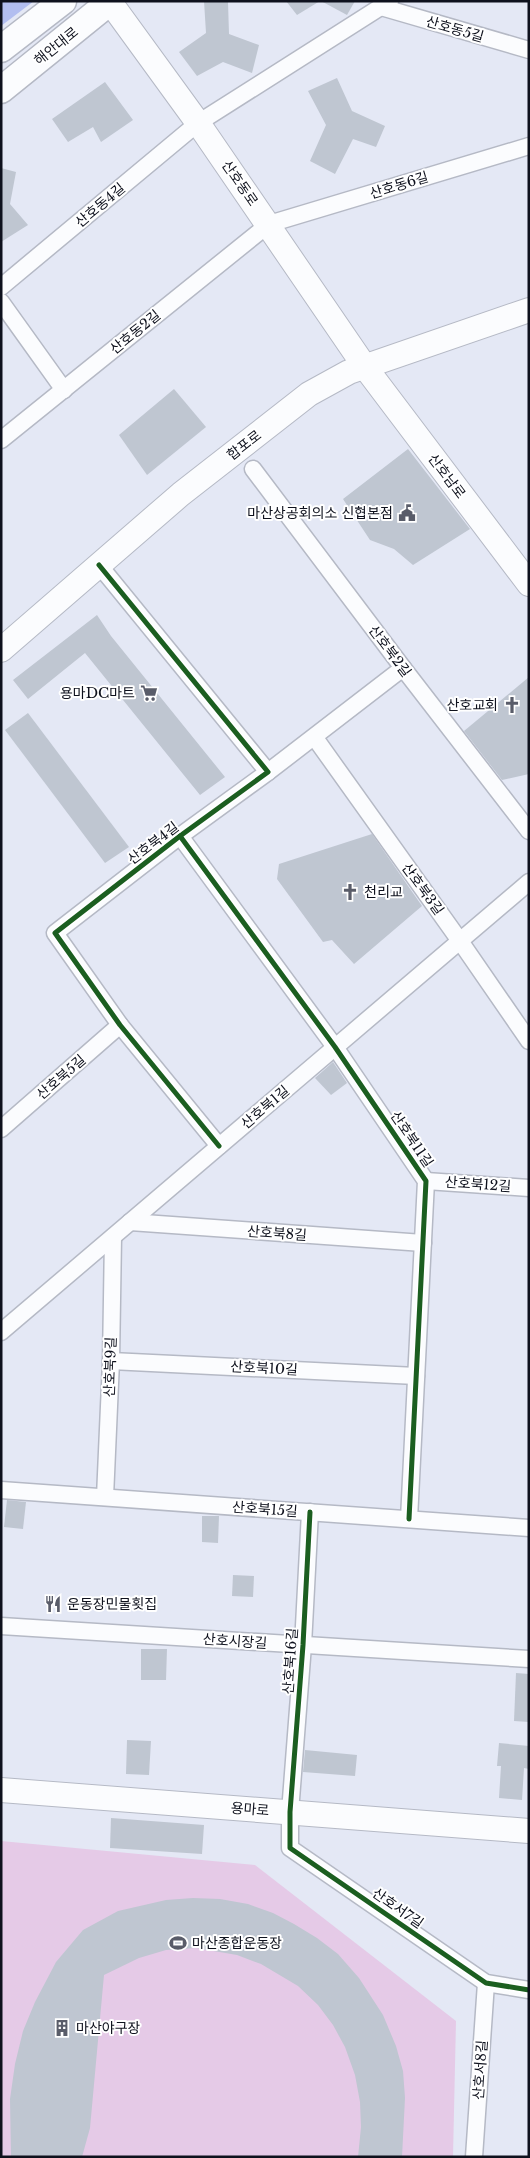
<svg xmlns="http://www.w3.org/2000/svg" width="530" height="2158" font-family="'Libre Baskerville','Noto Sans KR',serif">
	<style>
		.green { fill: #e5cae7 }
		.water { fill: #b2bef0 }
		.building { fill: #bfc6d1 }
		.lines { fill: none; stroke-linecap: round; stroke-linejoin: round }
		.street-casing { stroke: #b5b9c5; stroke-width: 19 }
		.secondary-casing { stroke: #b5b9c5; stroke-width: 26 }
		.primary-casing { stroke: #b5b9c5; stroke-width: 29 }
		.street { stroke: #fbfcfe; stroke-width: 16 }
		.secondary { stroke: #fbfcfe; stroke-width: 24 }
		.primary { stroke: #fbfcfe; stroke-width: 26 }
		.cycleway-casing { stroke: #fff; stroke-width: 8 }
		.cycleway { stroke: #1b5e20; stroke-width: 5 }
		.labels { text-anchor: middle; stroke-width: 4; stroke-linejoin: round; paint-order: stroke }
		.street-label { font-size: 14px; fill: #0e111d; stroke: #fff }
		.poi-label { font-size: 14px; fill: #0e111d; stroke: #fff; text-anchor: start }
	</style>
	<rect width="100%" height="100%" fill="#e4e8f5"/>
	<polygon class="green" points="1,1841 255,1865 456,2021 453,2157 1,2157"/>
	<polygon class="water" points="1,1 34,1 1,26"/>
	<g class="building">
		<polygon points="204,1 228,2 229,34 259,45 252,73 223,62 197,76 179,52 206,33"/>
		<polygon points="286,1 320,1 297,15"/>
		<polygon points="321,1 355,1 347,15"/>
		<polygon points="337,78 352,111 385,126 376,147 353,139 335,174 310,161 326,125 308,91"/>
		<polygon points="105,82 133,120 101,142 93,127 68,142 52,119"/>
		<polygon points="1,168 16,172 10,204 28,225 1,242"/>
		<polygon points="174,389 206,427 147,475 119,435"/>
		<polygon points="408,449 470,529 413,565 394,549 370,540 343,499"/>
		<polygon points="97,615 111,636 225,777 200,795 85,653 28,699 13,680"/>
		<polygon points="529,677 529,774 502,780 464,731"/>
		<polygon points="28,713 129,847 105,863 5,730"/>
		<polygon points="372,834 422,906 354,964 332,940 323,942 277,879 279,864"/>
		<polygon points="333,1062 347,1083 331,1095 315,1078"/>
		<polygon points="7,1500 26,1502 23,1529 4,1527"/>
		<polygon points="202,1516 219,1516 218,1543 202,1542"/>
		<polygon points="233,1575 254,1576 253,1597 232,1596"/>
		<polygon points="141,1649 167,1649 166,1680 141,1680"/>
		<polygon points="516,1673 529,1674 529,1722 514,1721"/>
		<polygon points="127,1740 151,1741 149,1775 126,1774"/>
		<polygon points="499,1743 529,1746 529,1769 524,1768 522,1800 499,1798 501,1766 497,1766"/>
		<polygon points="305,1750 357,1755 355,1776 303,1772"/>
		<polygon points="111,1818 204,1825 202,1854 110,1848"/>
		<polygon points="193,1898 220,1899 248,1904 273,1913 294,1924 317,1938 338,1954 359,1978 383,2015 396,2046 403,2071 405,2098 402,2157 358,2157 361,2127 360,2102 355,2075 345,2047 333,2025 318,2005 298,1986 261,1964 237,1955 196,1948 166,1950 139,1958 104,1975 90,2128 82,2157 11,2157 10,2099 15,2064 23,2031 35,2002 56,1962 83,1930 118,1911 166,1900"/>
	</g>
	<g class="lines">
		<g class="street-casing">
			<g id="street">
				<polyline points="381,7 529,50"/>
				<polyline points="1,287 198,123 390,1"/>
				<polyline points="1,302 64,390"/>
				<polyline points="1,440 269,224 529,146"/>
				<polyline points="253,469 403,668 529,831"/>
				<polyline points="99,565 268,772 180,836 55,933 120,1025 219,1146"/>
				<polyline points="315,738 460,941 529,1041"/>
				<polyline points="268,772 403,668"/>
				<polyline points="180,836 335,1047 426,1181 409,1519"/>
				<polyline points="1,1129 120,1025"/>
				<polyline points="426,1181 529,1188"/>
				<polyline points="130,1222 423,1243"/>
				<polyline points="1,1332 529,882"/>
				<polyline points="111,1361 416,1376"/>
				<polyline points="1,1490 529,1528"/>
				<polyline points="105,1497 111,1361 113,1237"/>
				<polyline points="310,1512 303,1645 290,1812 290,1848 486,1983 529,1990"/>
				<polyline points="1,1626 529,1659"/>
				<polyline points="474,2157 486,1983"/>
			</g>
		</g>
		<g class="secondary-casing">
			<g id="secondary">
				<polyline points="110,2 198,123 365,367 529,584"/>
				<polyline points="1,650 181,494 309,394 349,372 529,310"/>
				<polyline points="1,1790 529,1831"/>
			</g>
		</g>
		<g class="primary-casing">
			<g id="primary">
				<polyline points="1,49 63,1"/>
				<polyline points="1,90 111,1"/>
			</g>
		</g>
		<use href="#street" class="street"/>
		<use href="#secondary" class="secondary"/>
		<use href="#primary" class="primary"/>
		<g class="cycleway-casing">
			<g id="cycleway">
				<polyline points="99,565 268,772 180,836 55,933 120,1025 219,1146"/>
				<polyline points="180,836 335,1047 426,1181 409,1519"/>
				<polyline points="310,1512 303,1645 290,1812 290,1848 486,1983 529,1990"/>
			</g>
		</g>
		<use href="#cycleway" class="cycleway"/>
	</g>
	<defs>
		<g id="civic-bare" transform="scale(1.35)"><path d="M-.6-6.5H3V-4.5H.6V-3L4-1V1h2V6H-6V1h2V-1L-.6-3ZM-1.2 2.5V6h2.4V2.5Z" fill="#595c69" stroke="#fff" stroke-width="2.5" paint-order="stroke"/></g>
		<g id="supermarket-bare" transform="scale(1.35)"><path d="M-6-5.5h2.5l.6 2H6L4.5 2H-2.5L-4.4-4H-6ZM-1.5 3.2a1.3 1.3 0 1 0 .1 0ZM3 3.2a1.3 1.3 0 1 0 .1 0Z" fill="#595c69" stroke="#fff" stroke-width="2.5" paint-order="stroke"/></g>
		<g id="church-bare" transform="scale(1.35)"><path d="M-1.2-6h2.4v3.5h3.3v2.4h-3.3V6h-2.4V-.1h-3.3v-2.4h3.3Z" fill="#595c69" stroke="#fff" stroke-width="2.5" paint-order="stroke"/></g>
		<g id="restaurant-bare" transform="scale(1.35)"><path d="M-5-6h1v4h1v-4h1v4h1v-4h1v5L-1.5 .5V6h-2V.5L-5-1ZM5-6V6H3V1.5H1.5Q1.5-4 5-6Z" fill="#595c69" stroke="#fff" stroke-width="2.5" paint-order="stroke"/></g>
		<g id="stadium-bare" transform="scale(1.35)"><path d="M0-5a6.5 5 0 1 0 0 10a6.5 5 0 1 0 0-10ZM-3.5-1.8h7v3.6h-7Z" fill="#595c69" stroke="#fff" stroke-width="2.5" paint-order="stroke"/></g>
		<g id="building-bare" transform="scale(1.35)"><path d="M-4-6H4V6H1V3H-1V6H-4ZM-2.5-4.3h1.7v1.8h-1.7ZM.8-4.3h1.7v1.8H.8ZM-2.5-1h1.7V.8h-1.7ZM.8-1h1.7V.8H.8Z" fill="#595c69" stroke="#fff" stroke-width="2.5" paint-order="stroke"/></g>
	</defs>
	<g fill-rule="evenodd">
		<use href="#civic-bare" x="407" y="513"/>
		<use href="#supermarket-bare" x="149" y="693"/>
		<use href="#church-bare" x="512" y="705"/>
		<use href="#church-bare" x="350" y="892"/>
		<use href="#restaurant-bare" x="53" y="1604"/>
		<use href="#stadium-bare" x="178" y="1943"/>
		<use href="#building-bare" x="62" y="2028"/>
	</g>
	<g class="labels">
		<g class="street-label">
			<text transform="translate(455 29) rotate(16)" y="5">산호동5길</text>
			<text transform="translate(56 46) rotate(-39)" y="5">해안대로</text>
			<text transform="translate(240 183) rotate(55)" y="5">산호동로</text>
			<text transform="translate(399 185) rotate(-17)" y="5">산호동6길</text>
			<text transform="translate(100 205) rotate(-40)" y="5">산호동4길</text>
			<text transform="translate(135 332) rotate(-39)" y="5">산호동2길</text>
			<text transform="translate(244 445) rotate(-38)" y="5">합포로</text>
			<text transform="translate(447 476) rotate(53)" y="5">산호남로</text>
			<text transform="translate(390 651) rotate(53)" y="5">산호북2길</text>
			<text transform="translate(153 843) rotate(-37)" y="5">산호북4길</text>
			<text transform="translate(423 889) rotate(54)" y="5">산호북3길</text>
			<text transform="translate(61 1077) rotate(-41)" y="5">산호북5길</text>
			<text transform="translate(265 1107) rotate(-40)" y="5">산호북1길</text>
			<text transform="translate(412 1139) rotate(56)" y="5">산호북11길</text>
			<text transform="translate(478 1184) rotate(4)" y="5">산호북12길</text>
			<text transform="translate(277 1233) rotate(4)" y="5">산호북8길</text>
			<text transform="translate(110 1367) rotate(-88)" y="5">산호북9길</text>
			<text transform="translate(264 1368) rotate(3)" y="5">산호북10길</text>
			<text transform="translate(265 1509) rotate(4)" y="5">산호북15길</text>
			<text transform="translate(235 1641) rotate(4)" y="5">산호시장길</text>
			<text transform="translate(290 1661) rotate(-86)" y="5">산호북16길</text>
			<text transform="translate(250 1809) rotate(4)" y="5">용마로</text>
			<text transform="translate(398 1908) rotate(35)" y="5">산호서7길</text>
			<text transform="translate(480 2070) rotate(-86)" y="5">산호서8길</text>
		</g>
		<g class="poi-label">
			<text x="393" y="518" text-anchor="end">마산상공회의소 신협본점</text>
			<text x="135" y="698" text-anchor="end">용마DC마트</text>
			<text x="498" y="710" text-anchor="end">산호교회</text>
			<text x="364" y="897">천리교</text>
			<text x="67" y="1609">운동장민물횟집</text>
			<text x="192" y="1948">마산종합운동장</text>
			<text x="76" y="2033">마산야구장</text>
		</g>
	</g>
	<rect width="530" height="2158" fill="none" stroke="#0e111d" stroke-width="5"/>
</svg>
